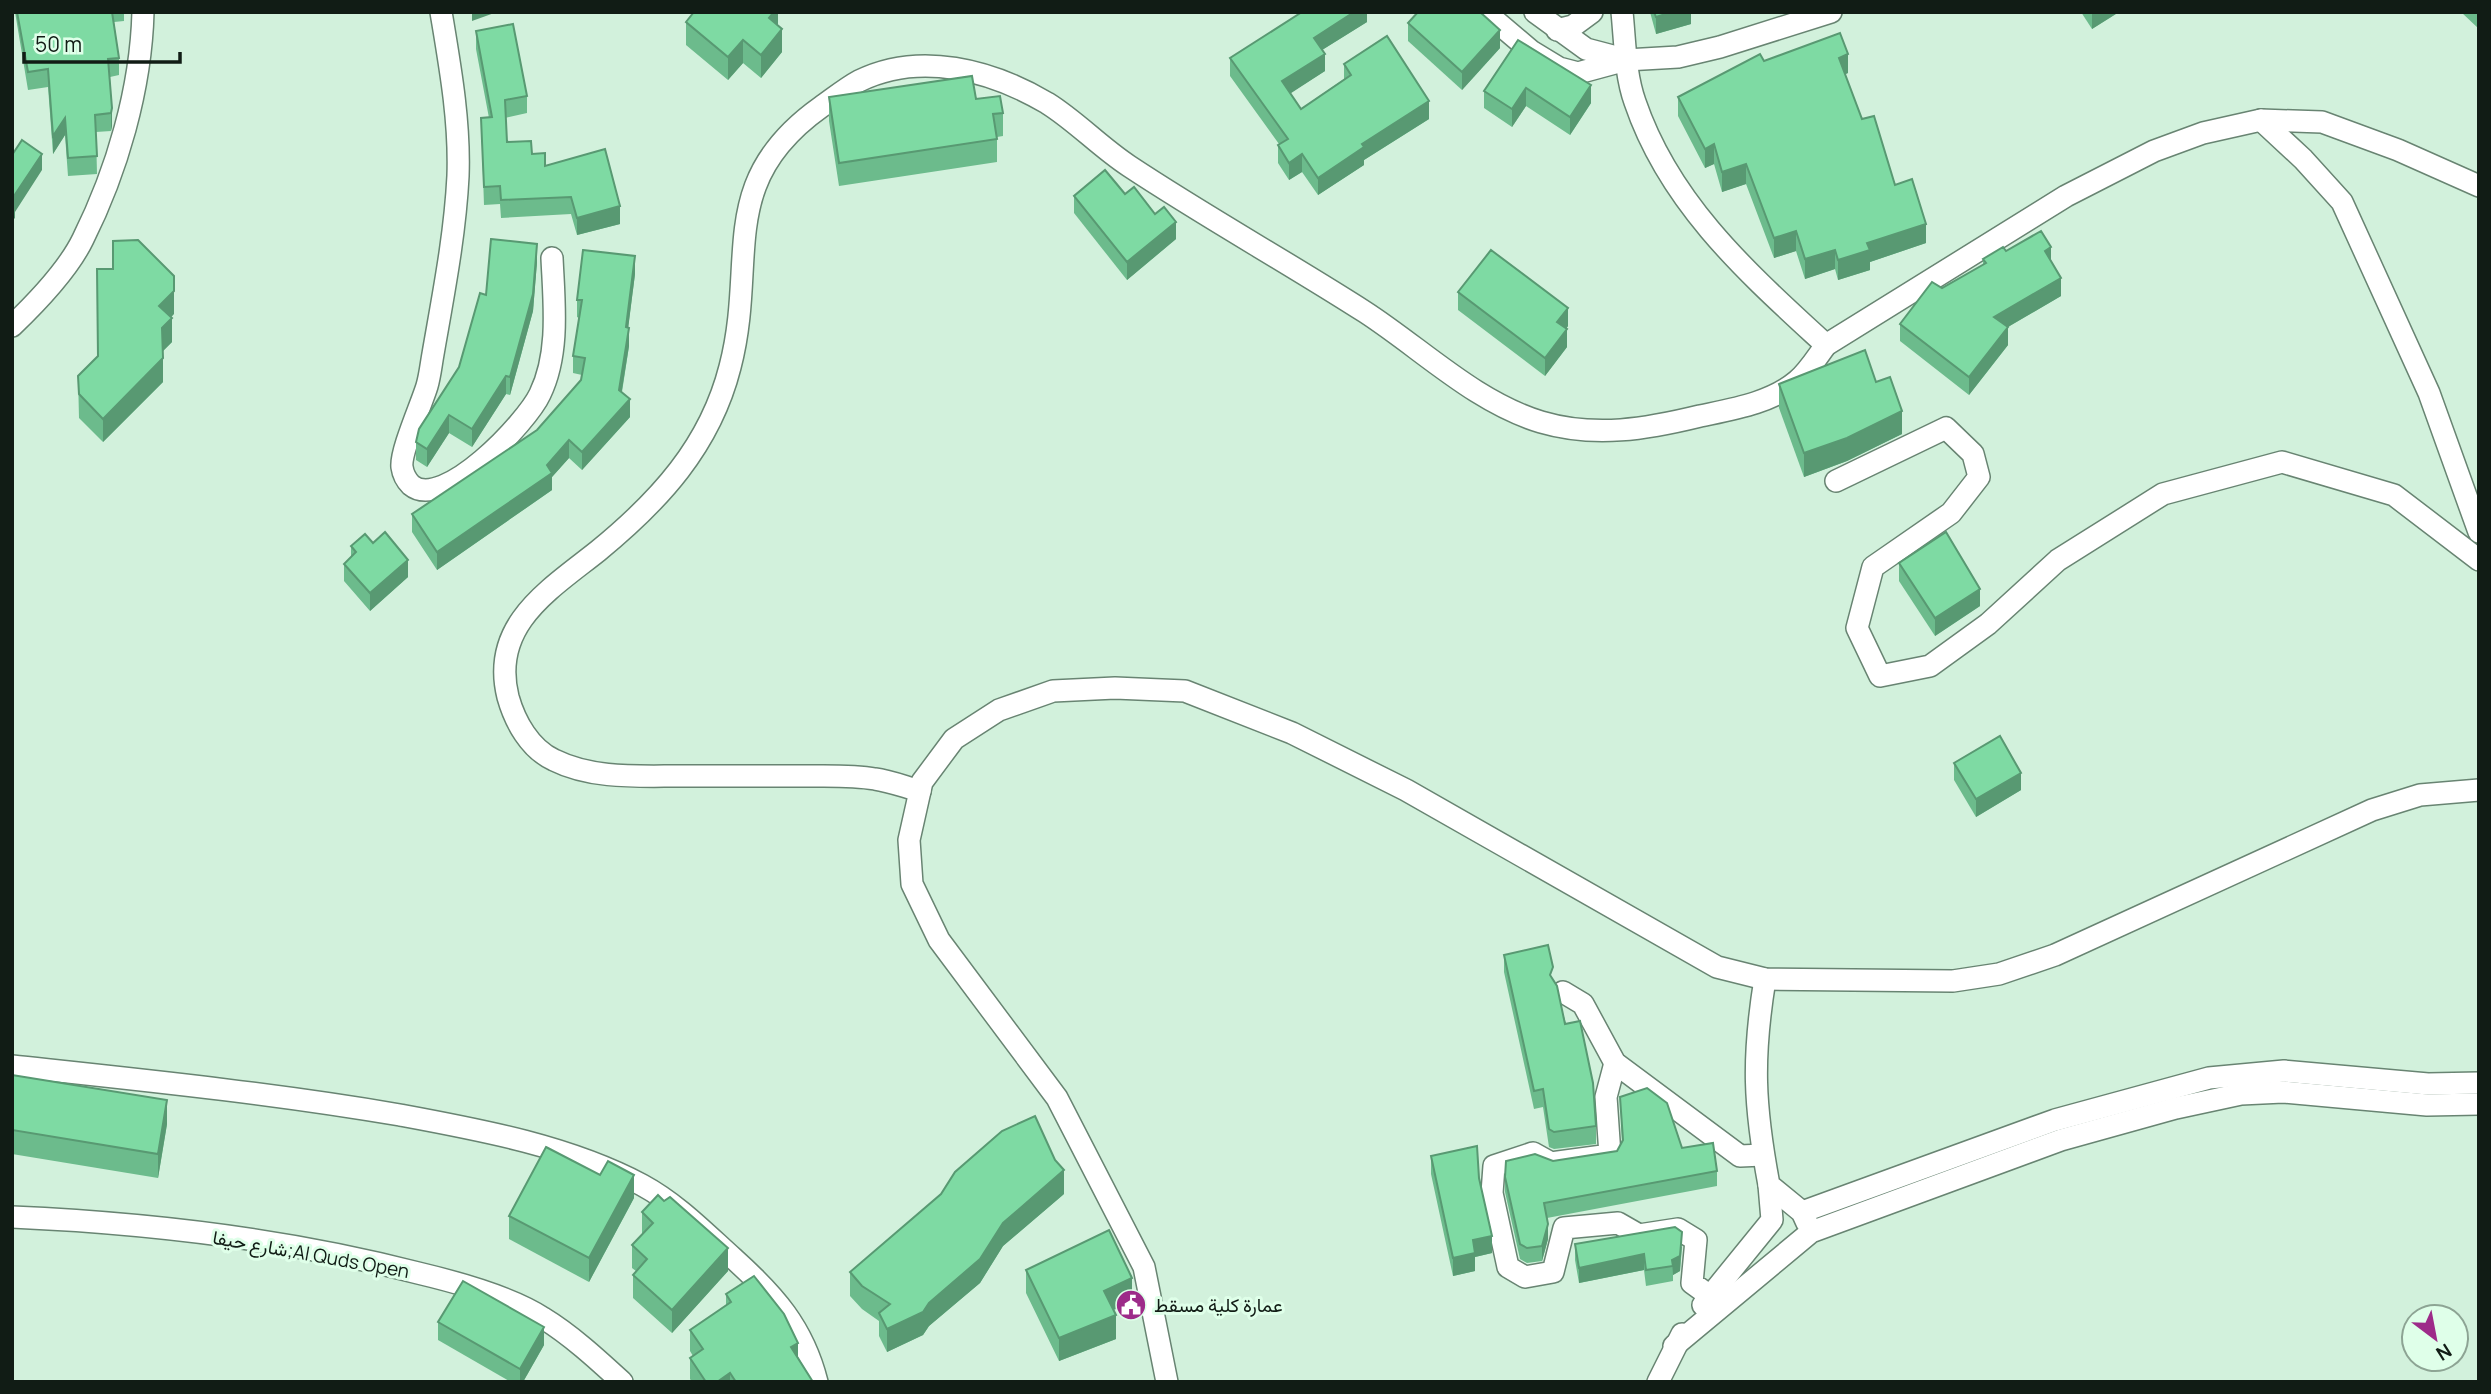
<svg xmlns="http://www.w3.org/2000/svg" width="2491" height="1394" font-family="Manrope,Vazirmatn,sans-serif">
	<style>
		.lines { fill: none; stroke-linecap: round; stroke-linejoin: round }
		.minor-casing { stroke: #688472; stroke-width: 24 }
		.minor { stroke: #fff; stroke-width: 21 }
		.wall { fill: #6cbb8c }
		.shaded-wall { fill: #589972 }
		.building { fill: #7edaa3; stroke: #589972; stroke-width: 2 }
		.labels { text-anchor: middle; stroke-width: 6; stroke-linejoin: round; paint-order: stroke }
		.street-label { font-size: 19px; fill: #111c15; stroke: #dfffe9 }
		.poi-label { font-size: 19px; fill: #111c15; stroke: #dfffe9; text-anchor: start }
	</style>
	<rect width="100%" height="100%" fill="#d2f1dc"/>
	<g class="lines">
		<g class="minor-casing">
			<g id="minor">
				<path d="M441,12c9,54 19,109 17,164 -3,60 -15,120 -25,178 -2,11 -3,22 -6,32 -5,17 -27,66 -25,81 1,7 4,13 9,18 32,27 116,-63 129,-91 20,-41 14,-92 12,-136"/>
				<polyline points="1485,12 1531,51 1559,68 1578,73 1626,60 1678,57 1720,47 1831,12"/>
				<polyline points="1535,12 1586,49 1624,59"/>
				<path d="M1622,12c3,29 3,62 13,90 35,103 114,172 191,243"/>
				<polyline points="1557,30 1573,26 1592,12"/>
				<polyline points="2261,120 2303,159 2342,202 2429,393 2479,532"/>
				<path d="M12,326c23,-22 57,-58 71,-87 34,-68 58,-150 60,-227"/>
				<polyline points="1836,481 1946,428 1973,454 1979,477 1951,513 1873,567 1857,628 1880,676 1930,666 1988,624 2058,560 2163,494 2282,462 2394,495 2479,560"/>
				<path d="M920,791c-15,-4 -30,-10 -45,-12 -22,-4 -46,-3 -69,-3 -42,0 -85,0 -127,0 -41,0 -87,3 -125,-16 -24,-11 -39,-38 -46,-63 -18,-72 41,-107 90,-146 61,-50 112,-105 132,-184 28,-107 -16,-184 91,-260 13,-9 25,-19 38,-26 61,-30 132,-11 188,22 29,18 53,44 82,63 77,51 158,96 236,146 57,37 110,90 176,110 54,16 106,7 159,-6 33,-7 71,-13 97,-35 11,-9 20,-24 29,-36l240,-149 88,-45 49,-18 58,-13 61,2 76,28 81,36"/>
				<path d="M1765,979c-13,80 -11,126 4,206l33,27 5,11"/>
				<polyline points="1563,992 1583,1004 1615,1063 1740,1156 1763,1155"/>
				<polyline points="1615,1063 1606,1097 1610,1155 1551,1163 1533,1153 1494,1166 1492,1193 1508,1267 1525,1277 1553,1272 1564,1228 1618,1223 1639,1235 1678,1229 1696,1240 1692,1283 1710,1296"/>
				<path d="M12,1066c130,14 259,27 388,49 81,15 169,31 242,70 35,19 62,47 91,73 41,37 70,69 84,124"/>
				<polyline points="1802,1212 2055,1120 2209,1078 2284,1071 2428,1084 2479,1083"/>
				<path d="M12,1217c136,6 275,22 406,56 38,9 93,24 125,45 28,17 55,42 79,64"/>
				<polyline points="1703,1305 1772,1220 1769,1185"/>
				<polyline points="1674,1346 1811,1232 2061,1140 2176,1108 2241,1094 2283,1092 2427,1105 2479,1104"/>
				<polyline points="1167,1382 1144,1267 1057,1098 939,940 912,884 909,840 922,782 954,739 999,710 1053,691 1115,688 1185,691 1292,733 1406,790 1717,967 1765,979 1953,981 1999,974 2055,955 2372,810 2420,795 2479,790"/>
				<polyline points="1658,1382 1682,1334"/>
			</g>
		</g>
		<use href="#minor" class="minor"/>
	</g>
	<g class="wall">
		<polygon points="15,12 124,12 124,21 114,22 119,58 119,75 110,77 112,126 111,131 96,132 97,174 68,176 65,135 53,154 48,87 28,90"/>
		<polygon points="778,12 778,25 782,52 761,78 743,63 728,80 686,45 686,22"/>
		<polygon points="1367,12 1367,22 1322,50 1325,71 1290,93 1301,109 1344,79 1344,64 1429,119 1364,160 1364,165 1318,195 1302,172 1289,180 1278,163 1278,145 1279,144 1230,76 1230,58"/>
		<polygon points="1650,12 1691,12 1691,24 1656,34"/>
		<polygon points="2081,12 2119,12 2092,29"/>
		<polygon points="2461,12 2479,12 2479,29"/>
		<polygon points="1408,23 1500,48 1462,90 1408,41"/>
		<polygon points="476,31 527,96 527,113 505,118 507,142 532,154 620,224 577,235 571,214 501,218 500,204 484,205 481,118 489,118 476,49"/>
		<polygon points="1518,40 1591,103 1570,135 1526,106 1512,127 1484,108 1484,91"/>
		<polygon points="1764,61 1848,73 1845,74 1862,119 1926,243 1870,262 1870,270 1838,280 1835,269 1805,279 1796,251 1774,258 1746,184 1722,192 1714,164 1705,168 1678,116 1678,97"/>
		<polygon points="829,97 976,99 1003,113 1003,136 997,137 997,162 839,186 829,121"/>
		<polygon points="1125,194 1176,239 1127,280 1074,213 1074,196"/>
		<polygon points="2006,251 2051,261 2061,296 2008,327 2008,345 1969,395 1900,341 1900,324 1942,288 1983,265 1983,259"/>
		<polygon points="537,262 533,311 510,395 506,394 472,447 449,433 427,467 416,460 416,442 459,367 486,295"/>
		<polygon points="635,274 628,328 629,346 622,392 630,417 582,470 569,458 552,477 552,490 437,570 412,532 412,514 537,430 581,380 582,375 573,373 573,356 579,318 577,317 577,300"/>
		<polygon points="1458,292 1568,326 1566,329 1567,347 1545,376 1458,310"/>
		<polygon points="174,314 171,317 172,342 163,351 163,382 103,442 79,418 78,376"/>
		<polygon points="1876,382 1902,434 1847,461 1804,477 1779,408 1779,384"/>
		<polygon points="373,543 408,577 370,611 344,581 344,564 351,557 351,546"/>
		<polygon points="1899,563 1980,606 1935,636 1899,581"/>
		<polygon points="1954,763 2021,790 1976,817 1954,780"/>
		<polygon points="1504,955 1553,979 1596,1126 1596,1144 1554,1149 1549,1147 1543,1107 1534,1109 1504,972"/>
		<polygon points="12,1075 167,1124 158,1178 12,1154"/>
		<polygon points="1620,1097 1682,1148 1717,1171 1717,1186 1547,1218 1548,1239 1542,1261 1527,1263 1520,1259 1505,1192 1505,1177 1553,1161 1617,1151 1622,1142"/>
		<polygon points="1431,1156 1479,1178 1492,1253 1475,1257 1475,1271 1453,1276 1431,1174"/>
		<polygon points="600,1175 634,1198 589,1282 509,1239 509,1216"/>
		<polygon points="1064,1194 1003,1246 980,1283 929,1326 923,1335 887,1352 879,1336 879,1321 862,1309 850,1296 850,1272"/>
		<polygon points="642,1212 728,1271 672,1333 633,1298 633,1275 636,1271 632,1268 632,1245 642,1235"/>
		<polygon points="1575,1244 1682,1247 1680,1271 1673,1275 1673,1281 1646,1286 1644,1270 1579,1283 1575,1260"/>
		<polygon points="1026,1270 1132,1301 1114,1310 1116,1339 1059,1361 1026,1293"/>
		<polygon points="726,1294 798,1357 813,1382 692,1382 690,1379 690,1358 693,1356 690,1351 690,1330 726,1306"/>
		<polygon points="438,1322 544,1345 523,1382 511,1382 438,1340"/>
	</g>
	<g class="shaded-wall">
		<polygon points="472,12 497,12 472,21"/>
		<polygon points="774,12 778,12 778,30 769,18"/>
		<polygon points="1354,12 1367,12 1367,22 1314,55 1314,38"/>
		<polygon points="1672,12 1691,12 1691,24 1656,34 1656,17"/>
		<polygon points="2092,12 2119,12 2092,29"/>
		<polygon points="782,29 782,52 761,78 761,55"/>
		<polygon points="1500,30 1500,48 1462,90 1462,72"/>
		<polygon points="743,40 743,63 728,80 728,57"/>
		<polygon points="1325,54 1325,71 1282,99 1282,81"/>
		<polygon points="1848,54 1848,73 1839,77 1839,58"/>
		<polygon points="1591,85 1591,103 1570,135 1570,117"/>
		<polygon points="1526,88 1526,106 1512,127 1512,109"/>
		<polygon points="1429,101 1429,119 1364,160 1364,165 1318,195 1318,178 1362,144"/>
		<polygon points="112,108 112,126 111,131 111,113"/>
		<polygon points="65,118 65,135 53,154 53,136"/>
		<polygon points="1714,144 1714,164 1705,168 1705,149"/>
		<polygon points="42,154 42,170 15,212 15,218 12,221 12,199"/>
		<polygon points="1302,154 1302,172 1289,180 1289,163"/>
		<polygon points="1746,164 1746,184 1722,192 1722,172"/>
		<polygon points="620,206 620,224 577,235 577,218"/>
		<polygon points="1176,222 1176,239 1127,280 1127,262"/>
		<polygon points="1926,224 1926,243 1870,262 1870,270 1838,280 1838,260 1867,243"/>
		<polygon points="1796,231 1796,251 1774,258 1774,238"/>
		<polygon points="537,244 537,262 533,311 510,395 510,377"/>
		<polygon points="2051,247 2051,265 2045,251"/>
		<polygon points="1835,250 1835,269 1805,279 1805,259"/>
		<polygon points="635,256 635,274 626,345 626,327"/>
		<polygon points="2061,278 2061,296 1994,335 1994,317"/>
		<polygon points="174,291 174,314 159,329 159,306"/>
		<polygon points="1568,308 1568,326 1557,340 1557,322"/>
		<polygon points="172,318 172,342 162,352 162,328"/>
		<polygon points="2008,327 2008,345 1969,395 1969,377"/>
		<polygon points="629,328 629,346 619,408 619,390"/>
		<polygon points="1567,329 1567,347 1545,376 1545,358"/>
		<polygon points="163,358 163,382 103,442 103,419"/>
		<polygon points="506,376 506,394 472,447 472,429"/>
		<polygon points="630,399 630,417 582,470 582,452"/>
		<polygon points="1902,411 1902,434 1847,461 1804,477 1804,453"/>
		<polygon points="449,415 449,433 427,467 427,449"/>
		<polygon points="569,440 569,458 552,477 552,490 437,570 437,552 547,465"/>
		<polygon points="408,560 408,577 370,611 370,593"/>
		<polygon points="1980,589 1980,606 1935,636 1935,618"/>
		<polygon points="2021,773 2021,790 1976,817 1976,799"/>
		<polygon points="167,1100 167,1124 158,1178 158,1154"/>
		<polygon points="1064,1170 1064,1194 1003,1246 980,1283 929,1326 923,1335 887,1352 887,1329 1003,1223"/>
		<polygon points="634,1175 634,1198 589,1282 589,1258"/>
		<polygon points="1548,1224 1548,1239 1542,1261 1542,1246"/>
		<polygon points="1682,1232 1680,1271 1673,1275 1672,1260"/>
		<polygon points="1492,1236 1492,1253 1475,1257 1475,1271 1453,1276 1453,1258 1473,1240"/>
		<polygon points="728,1248 728,1271 672,1333 672,1310"/>
		<polygon points="1644,1254 1644,1270 1579,1283 1579,1268"/>
		<polygon points="1132,1278 1132,1301 1104,1314 1104,1291"/>
		<polygon points="1116,1315 1116,1339 1059,1361 1059,1338"/>
		<polygon points="544,1327 544,1345 523,1382 520,1382 520,1369"/>
		<polygon points="798,1343 798,1364 791,1347"/>
		<polygon points="730,1373 730,1382 717,1382"/>
	</g>
	<g class="building">
		<polygon points="17,12 112,12 119,58 108,59 112,108 111,113 95,115 97,156 68,158 65,118 53,136 48,69 28,72"/>
		<polygon points="694,12 774,12 769,18 782,29 761,55 743,40 728,57 686,22"/>
		<polygon points="1302,12 1354,12 1314,38 1325,54 1282,81 1301,109 1351,75 1344,64 1387,36 1429,101 1362,144 1364,147 1318,178 1302,154 1289,163 1278,145 1288,139 1230,58"/>
		<polygon points="1418,12 1480,12 1500,30 1462,72 1408,23"/>
		<polygon points="1654,12 1672,12 1656,17"/>
		<polygon points="513,24 527,96 505,100 507,142 531,141 532,154 545,153 545,166 605,149 620,206 577,218 571,197 501,200 500,186 484,187 481,118 492,117 476,31"/>
		<polygon points="1840,33 1848,54 1839,58 1862,119 1874,116 1895,185 1912,179 1926,224 1867,243 1870,250 1838,260 1835,250 1805,259 1796,231 1774,238 1746,164 1722,172 1714,144 1705,149 1678,97 1760,54 1764,61"/>
		<polygon points="1518,40 1591,85 1570,117 1526,88 1512,109 1484,91"/>
		<polygon points="972,76 976,99 1000,96 1003,113 993,114 997,139 839,163 829,97"/>
		<polygon points="22,140 42,154 12,199 15,201 12,204 12,155"/>
		<polygon points="1105,170 1125,194 1134,187 1155,214 1164,207 1176,222 1127,262 1074,196"/>
		<polygon points="2041,231 2051,247 2045,251 2061,278 1994,317 2008,327 1969,377 1900,324 1932,282 1942,288 1986,263 1983,259 2003,247 2006,251"/>
		<polygon points="491,239 537,244 533,294 510,377 506,376 472,429 449,415 427,449 416,442 419,429 459,367 480,293 486,295"/>
		<polygon points="138,240 174,276 174,291 159,306 172,318 162,328 163,358 103,419 79,394 78,376 98,356 97,269 113,269 113,241"/>
		<polygon points="583,250 635,256 626,327 629,328 619,390 630,399 582,452 569,440 547,465 552,473 437,552 412,514 537,430 581,380 585,358 573,356 582,300 577,300"/>
		<polygon points="1491,250 1568,308 1557,322 1567,329 1545,358 1458,292"/>
		<polygon points="1865,350 1876,382 1890,377 1902,411 1847,438 1804,453 1779,384"/>
		<polygon points="385,532 408,560 370,593 344,564 356,552 351,546 365,534 373,543"/>
		<polygon points="1946,532 1980,589 1935,618 1899,563"/>
		<polygon points="2000,736 2021,773 1976,799 1954,763"/>
		<polygon points="1548,945 1553,967 1550,975 1557,986 1565,1024 1580,1021 1593,1083 1596,1126 1554,1132 1549,1129 1543,1089 1534,1091 1504,955"/>
		<polygon points="12,1075 167,1100 158,1154 12,1130"/>
		<polygon points="1647,1088 1667,1103 1682,1148 1713,1143 1717,1171 1544,1203 1548,1224 1542,1246 1527,1248 1520,1244 1505,1177 1506,1161 1535,1154 1553,1161 1617,1151 1623,1140 1620,1097"/>
		<polygon points="1035,1116 1055,1160 1064,1170 1003,1223 980,1259 929,1303 923,1312 887,1329 879,1313 890,1304 862,1286 850,1272 941,1194 955,1172 1002,1131"/>
		<polygon points="1477,1146 1479,1178 1492,1236 1473,1240 1475,1253 1453,1258 1431,1156"/>
		<polygon points="546,1147 600,1175 608,1161 634,1175 589,1258 509,1216"/>
		<polygon points="658,1195 664,1201 670,1197 728,1248 672,1310 633,1275 647,1259 632,1245 653,1223 642,1212"/>
		<polygon points="1675,1227 1682,1232 1680,1256 1672,1260 1673,1266 1646,1270 1644,1254 1579,1268 1575,1244"/>
		<polygon points="1109,1230 1132,1278 1104,1291 1116,1315 1059,1338 1026,1270"/>
		<polygon points="754,1276 784,1314 798,1343 791,1347 813,1382 736,1382 730,1373 717,1382 706,1382 690,1358 703,1349 690,1330 731,1302 726,1294"/>
		<polygon points="463,1281 544,1327 520,1369 438,1322"/>
	</g>
	<defs>
		<g id="civic-disc" transform="scale(1.575)"><circle r="9.5" fill="#9d2b89" stroke="#dfffe9"/><path d="M-.6-6.5H3V-4.5H.6V-3L4-1V1h2V6H-6V1h2V-1L-.6-3ZM-1.2 2.5V6h2.4V2.5Z" fill="#fff"/></g>
	</defs>
	<g fill-rule="evenodd">
		<use href="#civic-disc" x="1131" y="1305"/>
	</g>
	<g class="labels">
		<g class="street-label">
			<text transform="translate(311 1254) rotate(10)" y="7">شارع حيفا;Al Quds Open</text>
		</g>
		<g class="poi-label">
			<text x="1154" y="1312">عمارة كلية مسقط</text>
		</g>
	</g>
	<rect width="2491" height="1394" fill="none" stroke="#111c15" stroke-width="28"/>
	<g transform="translate(2435 1338) rotate(148)"><circle r="33" fill="#dfffe9" stroke="#8da494" stroke-width="2"/>
	<path d="M0-5L12 26L0 18L-12 26Z" fill="#9d2b89"/>
	<text y="-10" font-size="19" font-weight="bold" text-anchor="middle" fill="#111c15">N</text>
	</g>
	<path d="M24 52v10h156v-10" fill="none" stroke="#111c15" stroke-width="3.5"/>
	<text x="35" y="52" font-size="21" fill="#111c15" stroke="#dfffe9" stroke-width="5" paint-order="stroke">50 m</text>
</svg>
